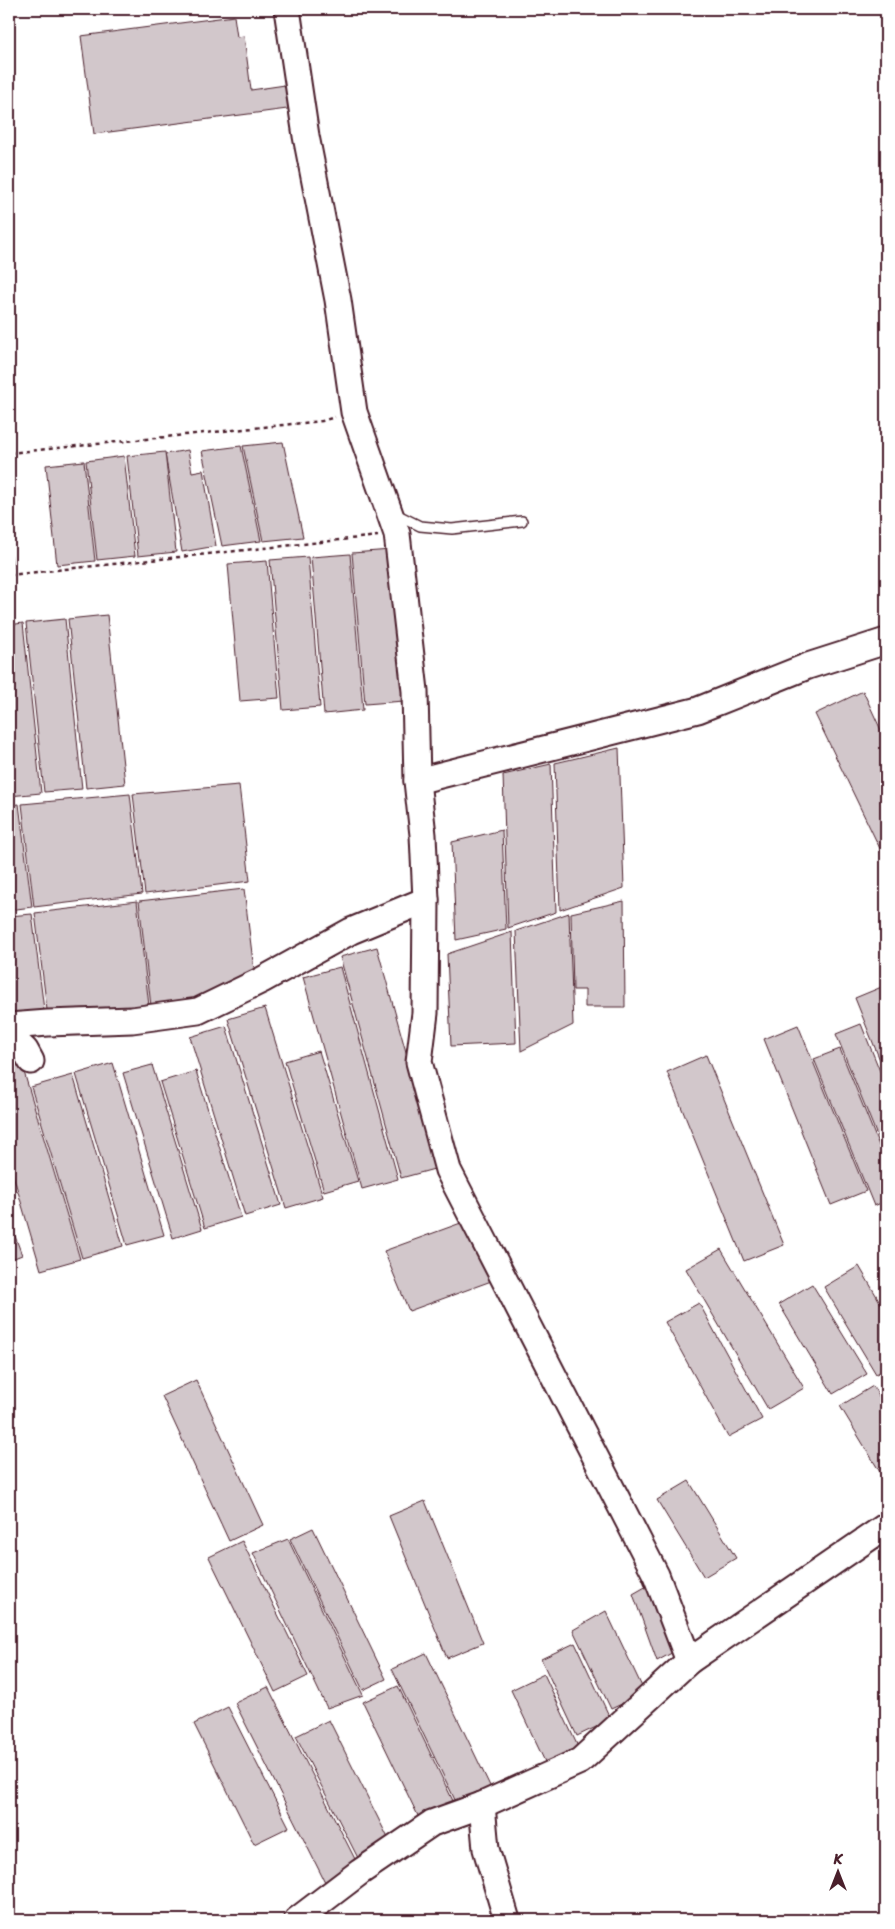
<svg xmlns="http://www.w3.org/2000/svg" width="895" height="1929" font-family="Sriracha,sans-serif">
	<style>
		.building { fill: #d2c7cb; stroke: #4a1f2b }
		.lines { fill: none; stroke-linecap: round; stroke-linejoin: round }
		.lane-casing { stroke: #4a1f2b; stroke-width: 12 }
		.secondary-casing { stroke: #4a1f2b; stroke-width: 29 }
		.path { stroke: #4a1f2b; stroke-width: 2.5; stroke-dasharray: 4 4; stroke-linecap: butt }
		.lane { stroke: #fff; stroke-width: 9 }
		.secondary { stroke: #fff; stroke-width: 25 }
	</style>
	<rect width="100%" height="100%" fill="#fff"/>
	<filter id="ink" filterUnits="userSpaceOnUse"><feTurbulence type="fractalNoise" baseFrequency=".02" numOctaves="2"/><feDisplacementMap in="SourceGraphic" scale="10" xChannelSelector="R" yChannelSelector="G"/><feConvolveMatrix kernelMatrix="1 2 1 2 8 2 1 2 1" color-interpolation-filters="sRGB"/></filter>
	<g filter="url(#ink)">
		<g class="building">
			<polygon points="234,16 237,37 244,36 251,90 292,84 295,108 94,134 81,36"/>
			<polygon points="283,442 303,537 263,541 243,446"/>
			<polygon points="241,446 261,541 222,546 202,451"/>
			<polygon points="188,450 192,472 203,470 216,546 182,552 165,454"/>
			<polygon points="165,452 176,552 138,556 127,456"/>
			<polygon points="124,456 135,556 97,560 86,461"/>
			<polygon points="84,461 95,561 57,565 46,465"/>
			<polygon points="9,540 12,568 9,568"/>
			<polygon points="391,550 404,701 365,704 352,553"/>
			<polygon points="350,554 363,710 324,714 311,557"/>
			<polygon points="308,557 320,707 283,710 270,560"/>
			<polygon points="267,561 279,698 240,701 228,564"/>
			<polygon points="107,615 125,784 86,788 68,619"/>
			<polygon points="65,619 82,789 44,792 26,623"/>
			<polygon points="23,623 41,793 9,796 9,625"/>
			<polygon points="863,691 886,741 886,861 815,714"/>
			<polygon points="619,748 624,888 560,910 555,763"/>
			<polygon points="551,764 556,912 508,928 503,775"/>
			<polygon points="239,785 250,881 145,894 133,794"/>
			<polygon points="130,794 142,894 34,907 22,804"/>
			<polygon points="19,804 32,907 9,910 9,805"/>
			<polygon points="502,830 506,929 456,940 452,842"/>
			<polygon points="244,889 255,978 205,999 151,1006 139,901"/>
			<polygon points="137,901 149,1006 48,1018 35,913"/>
			<polygon points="624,901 625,1007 585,1007 585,990 573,990 571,913"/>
			<polygon points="569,913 573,1025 521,1051 516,931"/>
			<polygon points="32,914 45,1018 9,1022 9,916"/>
			<polygon points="512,932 516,1043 451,1046 447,954"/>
			<polygon points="377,947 438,1168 401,1178 340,957"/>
			<polygon points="340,967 398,1179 362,1189 303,977"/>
			<polygon points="884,986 886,992 886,1075 855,998"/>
			<polygon points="265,1008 323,1197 286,1208 228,1019"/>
			<polygon points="861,1024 886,1086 886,1158 836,1034"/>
			<polygon points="798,1025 866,1191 831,1205 764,1039"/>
			<polygon points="226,1026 281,1205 245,1216 190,1037"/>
			<polygon points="840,1049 886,1163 886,1201 874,1206 814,1059"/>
			<polygon points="319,1051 358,1181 324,1191 285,1061"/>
			<polygon points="706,1055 784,1245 744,1261 667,1072"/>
			<polygon points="21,1062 80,1259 41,1270 9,1161 9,1066"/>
			<polygon points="113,1063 164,1235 127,1245 76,1074"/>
			<polygon points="152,1065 202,1229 173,1238 123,1073"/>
			<polygon points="196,1071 241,1217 205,1228 160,1082"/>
			<polygon points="73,1075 123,1246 82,1258 31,1087"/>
			<polygon points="9,1220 22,1255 9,1260"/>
			<polygon points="469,1220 494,1280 409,1311 384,1251"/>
			<polygon points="721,1249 804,1388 768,1409 686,1269"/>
			<polygon points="859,1266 886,1312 886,1369 876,1374 824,1287"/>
			<polygon points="812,1284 867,1374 833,1394 779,1304"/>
			<polygon points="699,1303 762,1419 728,1437 665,1322"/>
			<polygon points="196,1380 263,1525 229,1541 162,1396"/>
			<polygon points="873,1386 886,1408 886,1482 840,1406"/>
			<polygon points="689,1481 736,1558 704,1577 657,1500"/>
			<polygon points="425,1501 483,1643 447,1658 389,1516"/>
			<polygon points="313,1528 386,1679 363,1690 290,1539"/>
			<polygon points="288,1539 363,1695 327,1708 253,1553"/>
			<polygon points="242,1541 308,1676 275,1692 209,1557"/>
			<polygon points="654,1582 679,1649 657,1661 633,1594"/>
			<polygon points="606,1611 645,1693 611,1709 573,1630"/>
			<polygon points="575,1643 611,1720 577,1736 541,1659"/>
			<polygon points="426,1653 491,1788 457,1804 392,1669"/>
			<polygon points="544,1674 580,1751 547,1766 511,1690"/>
			<polygon points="398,1686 455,1805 421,1822 363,1702"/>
			<polygon points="268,1687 358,1865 325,1882 235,1703"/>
			<polygon points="228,1707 289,1827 254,1844 194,1724"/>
			<polygon points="329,1720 390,1842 358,1858 296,1736"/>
		</g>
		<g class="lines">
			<g class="lane-casing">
				<polyline id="lane" points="394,513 420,526 452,529 522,521"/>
			</g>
			<g class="secondary-casing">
				<g id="secondary">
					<polyline points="417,781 698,710 808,666 886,641"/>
					<polyline points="426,900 425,1013 419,1062 448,1170 656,1575 689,1661"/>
					<polyline points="9,1026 48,1023 132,1020 198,1011 262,980 351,931 426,900 423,835 417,781 415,691 397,534 354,412 338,300 306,136 287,9"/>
					<polyline points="9,1035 25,1050 31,1061"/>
					<polyline points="482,1805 486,1849 507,1920"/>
					<polyline points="297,1920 360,1872 432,1823 482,1805 580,1761 689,1661 886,1526"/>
				</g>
			</g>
			<g class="path">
				<polyline points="9,453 322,421 335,417"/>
				<polyline points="9,575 378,536"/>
			</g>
			<use href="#lane" class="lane"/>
			<use href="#secondary" class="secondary"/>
		</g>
	</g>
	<rect width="895" height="1929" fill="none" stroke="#fff" stroke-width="30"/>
	<rect x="15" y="15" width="865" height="1899" fill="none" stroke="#4a1f2b" stroke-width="2" filter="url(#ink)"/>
	<g transform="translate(838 1872)" stroke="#ffffff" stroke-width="4" paint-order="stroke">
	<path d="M0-4L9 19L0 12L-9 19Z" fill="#4a1f2b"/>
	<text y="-8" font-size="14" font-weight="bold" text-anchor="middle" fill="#4a1f2b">K</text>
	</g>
</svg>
